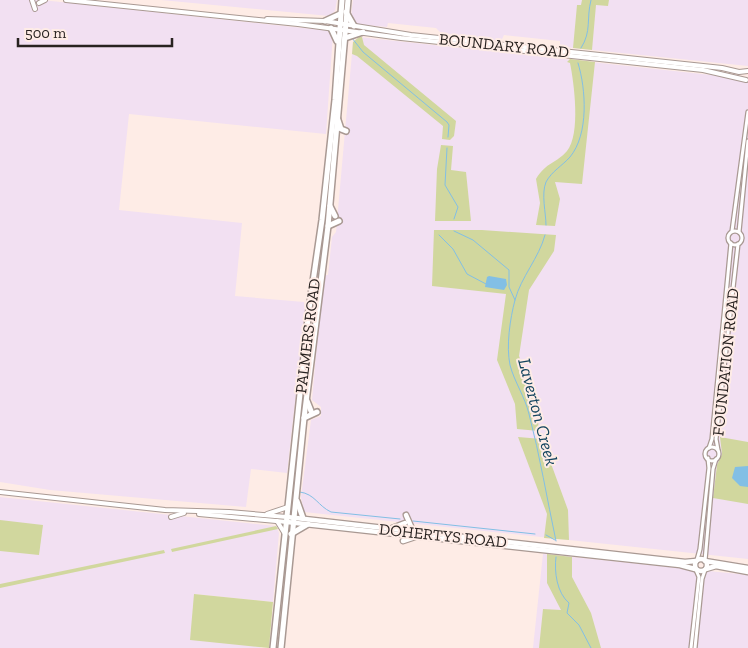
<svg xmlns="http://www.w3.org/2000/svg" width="748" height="648" font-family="'Zilla Slab',serif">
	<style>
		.industrial { fill: #f2e0f2 }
		.green { fill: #d1d79e }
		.water { fill: #82bfe5 }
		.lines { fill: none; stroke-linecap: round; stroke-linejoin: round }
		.stream { stroke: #82bfe5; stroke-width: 1 }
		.tertiary-casing { stroke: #a99993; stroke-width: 5.5 }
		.secondary-casing { stroke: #a99993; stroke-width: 6 }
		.primary-casing { stroke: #a99993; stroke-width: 7 }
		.trunk-casing { stroke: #a99993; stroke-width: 8 }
		.tertiary { stroke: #fff; stroke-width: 3 }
		.secondary { stroke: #fff; stroke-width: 4 }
		.primary { stroke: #fff; stroke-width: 4.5 }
		.trunk { stroke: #fff; stroke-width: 5 }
		.labels { text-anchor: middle; stroke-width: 4; stroke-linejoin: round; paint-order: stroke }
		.street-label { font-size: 16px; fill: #282220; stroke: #feece6 }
		.water-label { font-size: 18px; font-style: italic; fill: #14455f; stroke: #feece6 }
	</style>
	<rect width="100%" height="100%" fill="#feece6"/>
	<g class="industrial">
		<polygon points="0,0 42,0 331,31 333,34 326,134 129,114 119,210 242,223 235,296 304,302 305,313 287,473 251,469 246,507 50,490 0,482"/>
		<polygon points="161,0 337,0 335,11 329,16"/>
		<polygon points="353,0 748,0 748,66 573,48 560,46 560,41 504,35 501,41 441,33 436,28 388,23 387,27 356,24 351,16"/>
		<polygon points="359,37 748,79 748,559 304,512 301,497 311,420 321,416 321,407 312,400 323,275 328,275 332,237 336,232 353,42"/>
		<polygon points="0,497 276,526 279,533 273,602 194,594 261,648 0,648"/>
		<polygon points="543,554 748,575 748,648 533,648"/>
	</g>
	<g class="green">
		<polygon points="582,0 609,0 608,6 596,5 592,50 573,48 577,5 581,5"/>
		<polygon points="359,37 362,37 364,45 456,121 454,136 450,140 442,139 443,126 357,56 352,54 353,42"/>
		<path d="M570,59l25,3 -13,122 -27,-2 5,17 -5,27 -19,-1 4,-22 -4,-24c10,-17 21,-16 31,-28 14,-17 7,-68 3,-88l-3,-1z"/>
		<polygon points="441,145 453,146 451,170 466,172 471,221 435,221 437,169"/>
		<polygon points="434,230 482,230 556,235 554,251 529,290 519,356 536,399 539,431 517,429 515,404 497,360 506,294 432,286"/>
		<polygon points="518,437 542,439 568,510 569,540 544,538 547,514"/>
		<polygon points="720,437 748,442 748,504 713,498 717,465 722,454"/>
		<polygon points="0,520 43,525 39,555 0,551"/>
		<polygon points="276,526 278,529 172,552 171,549"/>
		<polygon points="164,550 165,553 0,588 0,584"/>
		<polygon points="547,554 572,557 572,577 591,613 601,648 539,648 543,609 561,610 547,583"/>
		<polygon points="194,594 273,602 269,648 190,640"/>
	</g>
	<g class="water">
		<polygon points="489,276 506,279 507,285 504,290 485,287 487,277"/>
		<polygon points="748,466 748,487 740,486 732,478 735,467"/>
	</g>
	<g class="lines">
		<g class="stream">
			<polyline points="352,38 363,52 447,122 449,125 448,137"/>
			<path d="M581,48c11,-17 5,-29 10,-48"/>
			<polyline points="447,148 445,185 458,207 454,219"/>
			<path d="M546,225c0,-12 -5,-31 0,-43 6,-11 16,-16 24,-25 19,-23 16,-68 8,-94"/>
			<polyline points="454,231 473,240 509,270 509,287 515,300"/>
			<polyline points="439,235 453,249 467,274 486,284"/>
			<path d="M545,235c-6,23 -24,42 -30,65 -5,19 -9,46 -5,65 4,16 15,32 19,49 11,42 18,85 27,127"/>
			<path d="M300,492c15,2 18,14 31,20l69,7"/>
			<polyline points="413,521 535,534"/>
			<polyline points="546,535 555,540"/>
			<path d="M556,557c-2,15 1,36 13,46l-2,10 12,12 12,23"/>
		</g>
		<g class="tertiary-casing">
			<g id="tertiary">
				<circle cx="735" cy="238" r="7"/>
				<polyline points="732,231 748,112"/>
				<polyline points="739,232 748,141"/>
				<circle cx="712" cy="454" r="7"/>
				<polyline points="709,448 712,439 731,243"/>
				<polyline points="718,450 716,439 738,244"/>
				<polyline points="697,560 700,549 709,468 708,458"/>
				<polyline points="705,561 713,469 716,459"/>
				<polyline points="691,648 699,577 696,570"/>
				<polyline points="695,648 702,579 705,570"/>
			</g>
		</g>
		<g class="secondary-casing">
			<g id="secondary">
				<polyline points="32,0 35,9"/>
				<polyline points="66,0 298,24 401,38 703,70 746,80"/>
				<polyline points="39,3 45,0"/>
				<polyline points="267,19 325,21 411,35 722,68 739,72 748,71"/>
				<polyline points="0,492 165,510 229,512 287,517"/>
				<polyline points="199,514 287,522"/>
				<polyline points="267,514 288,507"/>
				<polyline points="171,517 184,513"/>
				<polyline points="277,521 285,534"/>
			</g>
		</g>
		<g class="primary-casing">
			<g id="primary">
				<polyline points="406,515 413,531"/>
				<polyline points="287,517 685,562 696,561"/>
				<polyline points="287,522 680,565 695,569"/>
				<polyline points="392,528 405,523"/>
				<polyline points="403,541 415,537"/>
				<circle cx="701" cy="565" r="6"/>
				<polyline points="705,561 748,568"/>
				<polyline points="706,569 716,566 748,572"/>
			</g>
		</g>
		<g class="trunk-casing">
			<g id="trunk">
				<polyline points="346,12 354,26"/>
				<polyline points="325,21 340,14"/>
				<polyline points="331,28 337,41"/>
				<polyline points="345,38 363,32"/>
				<polyline points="337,117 341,129 346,131"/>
				<polyline points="330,206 335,216"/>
				<polyline points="328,226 339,221"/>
				<polyline points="307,401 311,411"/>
				<polyline points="304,418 317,412"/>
				<polyline points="297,501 303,518"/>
				<polyline points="291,534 308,524"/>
				<polyline points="273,648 309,309 322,220 335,100 342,0"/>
				<polyline points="281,648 304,418 328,226 348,0"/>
			</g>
		</g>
		<use href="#tertiary" class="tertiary"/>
		<use href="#secondary" class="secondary"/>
		<use href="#primary" class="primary"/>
		<use href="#trunk" class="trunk"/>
	</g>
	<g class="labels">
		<g class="street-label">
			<text transform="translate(504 45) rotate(6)" y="6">BOUNDARY ROAD</text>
			<text transform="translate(307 336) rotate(-83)" y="6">PALMERS ROAD</text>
			<text transform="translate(725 362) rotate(-84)" y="6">FOUNDATION ROAD</text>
			<text transform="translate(443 535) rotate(6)" y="6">DOHERTYS ROAD</text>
		</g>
		<g class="water-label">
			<text transform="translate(538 412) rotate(75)" y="6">Laverton Creek</text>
		</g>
	</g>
	<path d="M18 38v8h154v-8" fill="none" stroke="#282220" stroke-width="2.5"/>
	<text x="25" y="38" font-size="15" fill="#282220" stroke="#feece6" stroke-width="4" paint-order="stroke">500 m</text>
</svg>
